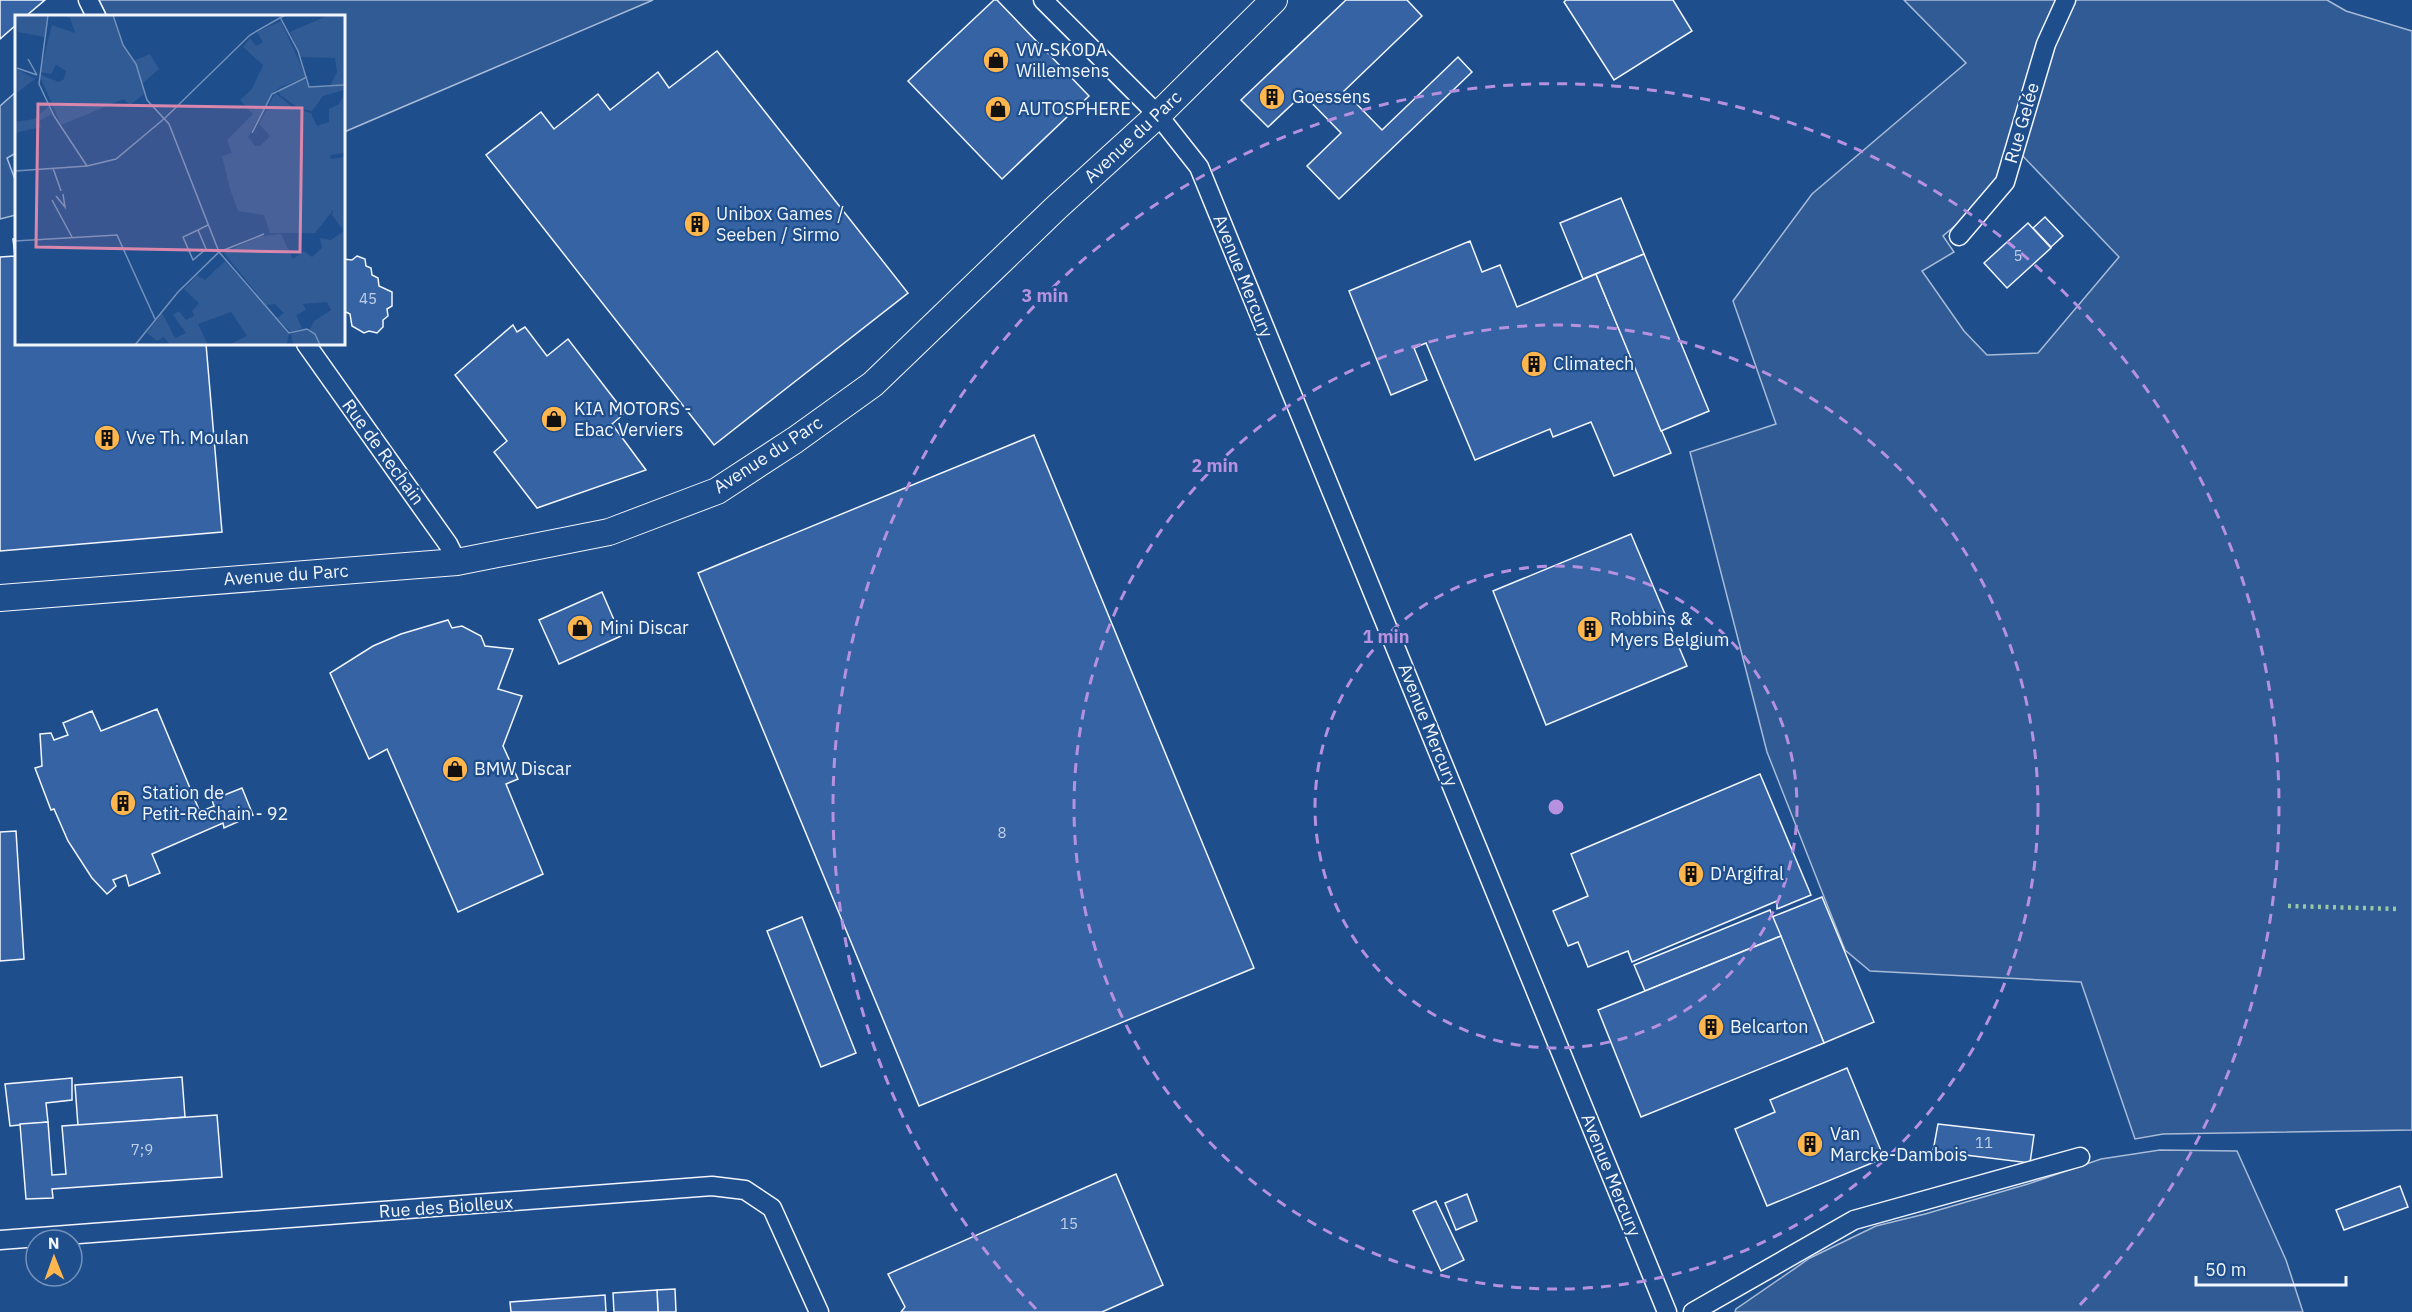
<svg xmlns="http://www.w3.org/2000/svg" width="2412" height="1312" font-family="'IBM Plex Sans',sans-serif">
	<style>
		.green { fill: #305b95; stroke: #a8bbd7; stroke-width: 1.5 }
		.building { fill: #3563a3; stroke: #f2f6ff; stroke-width: 1.5 }
		.lines { fill: none; stroke-linecap: round; stroke-linejoin: round }
		.street-casing { stroke: #f2f6ff; stroke-width: 21 }
		.secondary-casing { stroke: #f2f6ff; stroke-width: 28 }
		.street { stroke: #1f4e8c; stroke-width: 18 }
		.secondary { stroke: #1f4e8c; stroke-width: 26 }
		.hedge { stroke: #97c8a6; stroke-width: 4.5; stroke-dasharray: 3 4.5; stroke-linecap: butt }
		.ring { fill: none; stroke: #b691df; stroke-width: 3; stroke-dasharray: 10 8 }
		.labels { text-anchor: middle; stroke-width: 4.5; stroke-linejoin: round; paint-order: stroke }
		.number-label { font-size: 15px; fill: #c3d1e8 }
		.poi-label { font-size: 18px; fill: #f2f6ff; stroke: #1f4e8c; text-anchor: start }
		.street-label { font-size: 18px; fill: #f2f6ff; stroke: #1f4e8c }
		.inset-road { fill: none; stroke: #7391ba; stroke-width: 1.5 }
		.view { fill: #da87ad; fill-opacity: 0.15; stroke: #da87ad; stroke-width: 3 }
		.inset-edge { fill: none; stroke: #f2f6ff; stroke-width: 3 }
		.centre { fill: #b691df; stroke: #1f4e8c; stroke-width: 3 }
		.ring-label { font-size: 18px; text-anchor: middle; font-weight: bold; fill: #b691df; stroke: #1f4e8c; stroke-width: 4.5; stroke-linejoin: round; paint-order: stroke }
	</style>
	<rect width="100%" height="100%" fill="#1f4e8c"/>
	<g class="green">
		<polygon points="99,0 653,0 344,132 344,16 107,16"/>
		<polygon points="1904,0 2062,0 2008,151 1987,199 1943,236 1954,252 1922,271 1964,331 1987,355 2038,353 2119,257 2019,152 2053,44 2076,0 2327,0 2346,11 2412,31 2412,1130 2163,1134 2135,1139 2081,982 1870,971 1845,950 1767,752 1690,452 1776,424 1733,301 1812,194 1966,63"/>
		<polygon points="16,92 16,153 7,158 16,182 16,215 0,219 0,106"/>
		<polygon points="2160,1150 2237,1151 2286,1260 2303,1312 1735,1312 1736,1309 1810,1258 1876,1226 1925,1214 2028,1184 2101,1159"/>
	</g>
	<g class="building">
		<polygon points="0,0 45,0 26,16 16,16 16,25 0,39"/>
		<polygon points="994,0 997,0 1089,96 1002,179 908,81"/>
		<polygon points="1346,0 1407,0 1422,16 1344,91 1382,130 1458,57 1472,72 1339,199 1307,166 1341,133 1303,94 1268,127 1241,100"/>
		<polygon points="1566,0 1673,0 1692,31 1614,80 1564,2"/>
		<polygon points="717,51 908,293 714,445 486,155 541,112 554,129 598,94 610,110 658,72 669,88"/>
		<polygon points="1621,198 1644,254 1583,279 1560,223"/>
		<polygon points="2045,217 2063,236 2051,247 2033,228"/>
		<polygon points="2028,223 2051,248 2007,288 1984,263"/>
		<polygon points="16,238 16,344 206,344 222,532 0,551 0,257 15,256 13,239"/>
		<polygon points="1470,241 1482,272 1500,265 1517,307 1596,274 1671,453 1614,476 1591,422 1553,437 1550,429 1475,460 1426,343 1414,348 1427,380 1391,395 1349,291"/>
		<polygon points="1644,254 1709,411 1661,431 1596,274"/>
		<polygon points="357,256 365,259 366,266 371,268 372,275 378,278 379,286 392,292 392,306 387,309 388,316 383,320 383,327 377,333 369,331 364,333 352,326 350,314 344,311 344,259 352,260"/>
		<polygon points="513,325 517,332 525,327 547,356 568,339 625,413 612,424 646,470 537,508 494,452 507,441 455,375"/>
		<polygon points="1034,435 1254,968 919,1106 698,573"/>
		<polygon points="1631,534 1687,666 1546,725 1493,591"/>
		<polygon points="602,592 621,636 559,664 539,620"/>
		<polygon points="448,620 452,628 462,626 481,636 485,646 513,649 498,689 522,696 503,746 518,779 506,784 543,874 458,912 387,749 369,759 330,673 373,646 401,634"/>
		<polygon points="157,709 200,812 214,806 212,800 242,788 253,815 224,828 223,823 152,854 160,873 129,886 126,875 113,880 116,886 107,894 92,878 68,841 54,809 51,810 35,768 42,766 40,734 51,733 54,740 68,735 63,723 92,711 101,731"/>
		<polygon points="1760,774 1811,895 1777,909 1777,901 1632,962 1628,951 1588,967 1578,942 1568,946 1553,911 1588,896 1571,854"/>
		<polygon points="16,831 24,959 0,961 0,832"/>
		<polygon points="1822,897 1874,1022 1824,1043 1772,917"/>
		<polygon points="1770,910 1781,936 1645,991 1634,965"/>
		<polygon points="802,917 856,1053 821,1067 767,931"/>
		<polygon points="1781,936 1824,1043 1641,1117 1598,1010"/>
		<polygon points="1847,1068 1884,1158 1767,1206 1735,1129 1775,1112 1770,1100"/>
		<polygon points="182,1077 185,1117 78,1126 75,1085"/>
		<polygon points="72,1078 72,1100 46,1103 48,1122 10,1126 5,1084"/>
		<polygon points="217,1115 222,1177 52,1189 53,1198 26,1199 20,1124 48,1122 52,1175 66,1174 62,1126"/>
		<polygon points="1938,1124 2034,1135 2030,1163 1933,1151"/>
		<polygon points="1116,1174 1163,1285 1102,1312 901,1312 905,1307 888,1274"/>
		<polygon points="2400,1186 2408,1207 2344,1230 2336,1210"/>
		<polygon points="1467,1194 1477,1221 1456,1230 1445,1203"/>
		<polygon points="1436,1201 1464,1260 1441,1271 1413,1211"/>
		<polygon points="675,1289 676,1312 658,1312 657,1290"/>
		<polygon points="657,1290 658,1312 614,1312 613,1293"/>
		<polygon points="605,1295 606,1312 511,1312 510,1302"/>
	</g>
	<g class="lines">
		<g class="street-casing">
			<g id="street">
				<polyline points="88,0 96,16"/>
				<polyline points="1043,0 1158,115 1199,167 1667,1312"/>
				<polyline points="1959,236 2005,182 2046,44 2066,0"/>
				<polyline points="306,344 448,544 457,562"/>
				<polyline points="0,1240 712,1186 745,1190 772,1208 819,1312"/>
				<polyline points="1693,1312 1854,1220 2080,1157"/>
			</g>
		</g>
		<g class="secondary-casing">
			<polyline id="secondary" points="0,598 457,562 609,532 717,491 795,440 873,384 1057,207 1158,115 1274,0"/>
		</g>
		<use href="#street" class="street"/>
		<use href="#secondary" class="secondary"/>
		<polyline class="hedge" points="2288,906 2400,909"/>
	</g>
	<g class="ring">
		<circle cx="1556" cy="807" r="241"/>
		<circle cx="1556" cy="807" r="482"/>
		<path d="M1036 1309A723 723 0 1 1 2076 1309"/>
	</g>
	<defs>
		<g id="shop-disc" transform="scale(1.35)"><circle r="9.5" fill="#ffb74d" stroke="#1f4e8c"/><path d="M-5-2.5h2.3a2.7 3.5 0 0 1 5.4 0H5L5.5 6h-11ZM-1.5-2.5h3a1.5 2.3 0 0 0-3 0Z" fill="#111"/></g>
		<g id="building-disc" transform="scale(1.35)"><circle r="9.5" fill="#ffb74d" stroke="#1f4e8c"/><path d="M-4-6H4V6H1V3H-1V6H-4ZM-2.5-4.3h1.7v1.8h-1.7ZM.8-4.3h1.7v1.8H.8ZM-2.5-1h1.7V.8h-1.7ZM.8-1h1.7V.8H.8Z" fill="#111"/></g>
	</defs>
	<g fill-rule="evenodd">
		<use href="#shop-disc" x="996" y="60"/>
		<use href="#building-disc" x="1272" y="97"/>
		<use href="#shop-disc" x="998" y="109"/>
		<use href="#building-disc" x="697" y="224"/>
		<use href="#building-disc" x="1534" y="364"/>
		<use href="#shop-disc" x="554" y="419"/>
		<use href="#building-disc" x="107" y="438"/>
		<use href="#shop-disc" x="580" y="628"/>
		<use href="#building-disc" x="1590" y="629"/>
		<use href="#shop-disc" x="455" y="769"/>
		<use href="#building-disc" x="123" y="803"/>
		<use href="#building-disc" x="1691" y="874"/>
		<use href="#building-disc" x="1711" y="1027"/>
		<use href="#building-disc" x="1810" y="1144"/>
	</g>
	<g class="labels">
		<g class="number-label">
			<text x="2018" y="261">5</text>
			<text x="368" y="304">45</text>
			<text x="1002" y="838">8</text>
			<text x="1984" y="1148">11</text>
			<text x="142" y="1155">7;9</text>
			<text x="1069" y="1229">15</text>
		</g>
		<g class="poi-label">
			<text x="1016" y="56">VW-SKODA<tspan x="1016" dy="21">Willemsens</tspan></text>
			<text x="1292" y="103">Goessens</text>
			<text x="1018" y="115">AUTOSPHERE</text>
			<text x="716" y="220">Unibox Games /<tspan x="716" dy="21">Seeben / Sirmo</tspan></text>
			<text x="1553" y="370">Climatech</text>
			<text x="574" y="415">KIA MOTORS -<tspan x="574" dy="21">Ebac Verviers</tspan></text>
			<text x="126" y="444">Vve Th. Moulan</text>
			<text x="1610" y="625">Robbins &amp;<tspan x="1610" dy="21">Myers Belgium</tspan></text>
			<text x="600" y="634">Mini Discar</text>
			<text x="474" y="775">BMW Discar</text>
			<text x="142" y="799">Station de<tspan x="142" dy="21">Petit-Rechain - 92</tspan></text>
			<text x="1710" y="880">D'Argifral</text>
			<text x="1730" y="1033">Belcarton</text>
			<text x="1830" y="1140">Van<tspan x="1830" dy="21">Marcke-Dambois</tspan></text>
		</g>
		<g class="street-label">
			<text transform="translate(2022 123) rotate(-74)" y="6">Rue Gelée</text>
			<text transform="translate(1133 137) rotate(-43)" y="6">Avenue du Parc</text>
			<text transform="translate(1243 276) rotate(68)" y="6">Avenue Mercury</text>
			<text transform="translate(383 452) rotate(54)" y="6">Rue de Rechain</text>
			<text transform="translate(768 455) rotate(-33)" y="6">Avenue du Parc</text>
			<text transform="translate(286 575) rotate(-4)" y="6">Avenue du Parc</text>
			<text transform="translate(1428 725) rotate(68)" y="6">Avenue Mercury</text>
			<text transform="translate(1611 1175) rotate(68)" y="6">Avenue Mercury</text>
			<text transform="translate(446 1207) rotate(-4)" y="6">Rue des Biolleux</text>
		</g>
	</g>
	<g transform="translate(15 15)">
		<rect width="330" height="330" fill="#1f4e8c"/>
		<path d="M1,0h31l-2,22 -27,-5zM47,0h50l11,31 10,15 17,-7 9,15 -17,15 2,10 -14,11 -6,-6 -63,26 -22,-51 20,8 5,-3 2,-8 -10,-6 -5,9 -11,-2 12,-47 23,8 -5,-15zM314,0h16v69l-15,2 7,-14 -2,-14 -34,-1 -11,-25zM266,6l25,56 -26,10 -8,7 -24,43 7,9h5l10,-10 -11,-12 16,-31 20,16 16,4 6,13 12,-4v-13l10,-5 6,-11v60l-15,2 1,4 14,-2v188h-24l-11,-15 4,-9 17,-11 -4,-8 -24,2 3,6 -10,5 6,13 -11,4 -14,-14 7,-5 -9,-9 -9,1 -42,-52 34,-16 23,-3 12,25 11,-8 8,6 10,-9 -2,-10 11,2 13,-9 -12,-16 2,-6 -19,24h-45l-6,-18 -26,-4 -8,-22 -8,-33 10,-3 -5,-13 26,-26 -13,-14 12,-11 11,-24 -20,-18 7,-9 6,8 7,-4 -6,-10zM0,53l20,11 -20,15zM290,64l3,8 35,-1 1,4 -21,6 -11,15 -14,-3 -19,-14v-5zM33,92l4,7 -13,7 2,6 -26,6v-11l19,-3zM210,246l64,72 -2,11 -59,1 19,-9 -16,-24 -33,12 10,21h-38l-6,-8 -7,4 -10,-8 15,-20 13,25 11,-5 -13,-18 6,-4 7,9 8,-4 -2,-5 7,-8 -15,-14 13,-14 8,5zM289,314l11,6 5,10h-27l-2,-11z" fill="#305b95"/>
		<path class="inset-road" d="M33,0l-9,69 15,32 33,50M98,0l10,30 13,19 11,36 22,24 50,128 70,81 18,-4 8,5 5,11M265,2l18,34 11,36 35,-2M13,44l9,16M2,53l20,7M237,118l20,-39 35,-17M38,153l8,23M0,156l72,-5 29,-7 49,-41 85,-83 35,-20M41,181l9,11 -2,-13M37,185l20,37M183,215l8,19 -13,11 -10,-23 15,-7 10,-5M0,226l102,-6 38,84M120,330l43,-53 41,-40 45,-18"/>
		<path class="view" d="M23,89l264,4 -2,144 -264,-5z"/>
		<rect width="330" height="330" class="inset-edge"/>
	</g>
	<circle cx="1556" cy="807" r="9" class="centre"/>
	<g class="ring-label">
		<text x="1045" y="302">3 min</text>
		<text x="1215" y="472">2 min</text>
		<text x="1386" y="643">1 min</text>
	</g>
	<g transform="translate(54 1258) rotate(359)"><circle r="28" fill="#1f4e8c" stroke="#7391ba" stroke-width="1.5"/>
	<path d="M0-4.5L10 22L0 15L-10 22Z" fill="#ffb74d"/>
	<text y="-9" font-size="16" font-weight="bold" text-anchor="middle" fill="#f2f6ff">N</text>
	</g>
	<path d="M2196 1276v9h150v-9" fill="none" stroke="#f2f6ff" stroke-width="3"/>
	<text x="2205" y="1276" font-size="18" fill="#f2f6ff" stroke="#1f4e8c" stroke-width="4.5" paint-order="stroke">50 m</text>
</svg>
